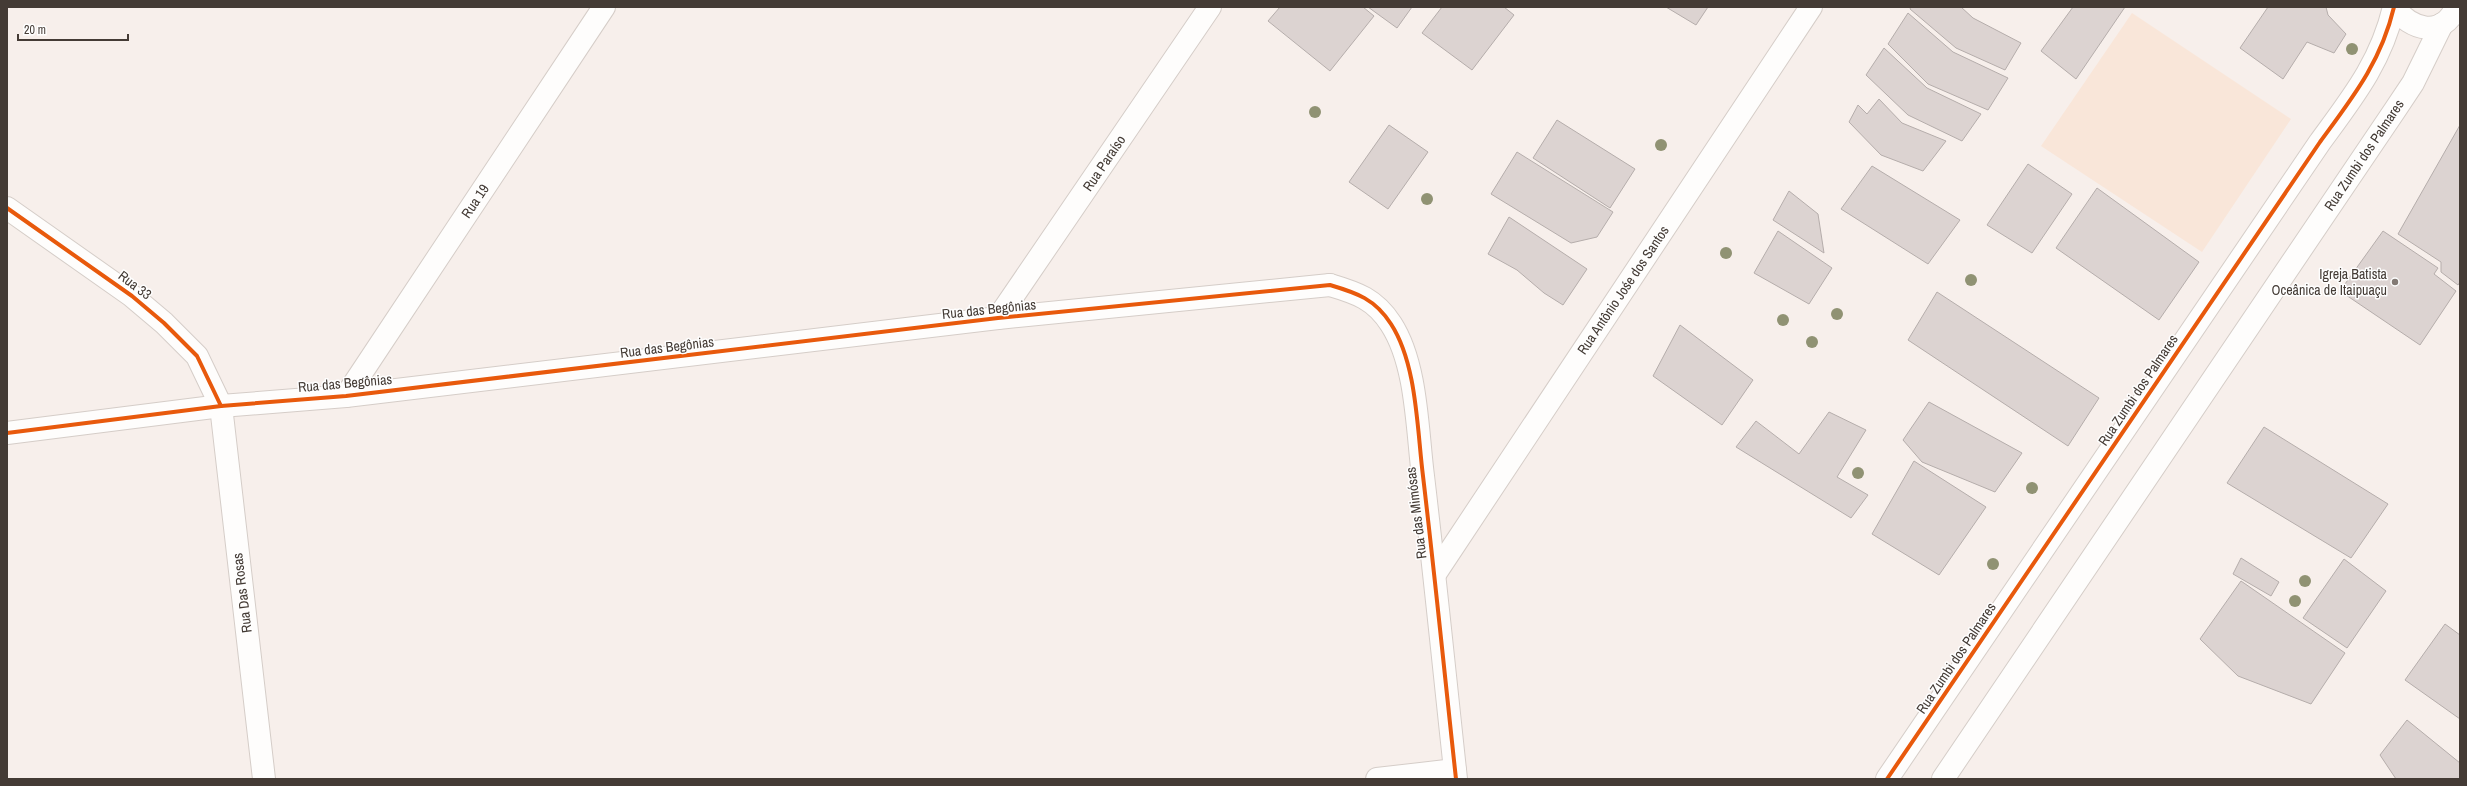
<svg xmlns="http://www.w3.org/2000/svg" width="2467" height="786" font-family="'Archivo Narrow',sans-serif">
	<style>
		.built { fill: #f9e6d9 }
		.building { fill: #dcd3d1; stroke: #b5adab }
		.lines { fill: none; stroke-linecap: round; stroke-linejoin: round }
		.minor-casing { stroke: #d5cdc8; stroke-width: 24 }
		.tertiary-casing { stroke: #d5cdc8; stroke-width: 24 }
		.minor { stroke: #fefdfc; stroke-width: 22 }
		.tertiary { stroke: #fefdfc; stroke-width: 22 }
		.cycleway-casing { stroke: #fefefe; stroke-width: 6 }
		.cycleway { stroke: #e8590c; stroke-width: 4 }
		.tree { fill: #909273 }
		.poi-dot { fill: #837a75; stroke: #fefefe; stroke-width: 1.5 }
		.labels { text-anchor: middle; stroke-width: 3; stroke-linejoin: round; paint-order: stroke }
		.street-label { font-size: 14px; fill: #443b35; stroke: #fefefe }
		.poi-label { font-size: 14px; fill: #443b35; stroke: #fefefe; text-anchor: end }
	</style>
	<rect width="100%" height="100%" fill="#f7efeb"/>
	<polygon class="built" points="2132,13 2291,119 2202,252 2041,146"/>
	<g class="building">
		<polygon points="1280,7 1363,7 1374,16 1330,71 1268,21"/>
		<polygon points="1368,7 1412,7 1397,28"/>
		<polygon points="1442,7 1504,7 1514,15 1472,70 1422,33"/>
		<polygon points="1666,7 1708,7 1696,25"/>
		<polygon points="1911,7 1961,7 1973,18 2021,43 2005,70 1956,48 1910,9"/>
		<polygon points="2073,7 2125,7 2076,79 2041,51"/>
		<polygon points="2268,7 2326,7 2328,15 2346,34 2334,53 2307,42 2283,79 2240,48"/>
		<polygon points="1908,13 1953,52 2008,78 1988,110 1928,84 1888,44"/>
		<polygon points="1884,48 1927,88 1981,114 1962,141 1908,115 1866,75"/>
		<polygon points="1879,99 1902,123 1946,141 1923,171 1881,155 1849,122 1858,105 1867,114"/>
		<polygon points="1557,120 1635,169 1610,208 1533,158"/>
		<polygon points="1389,125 1428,152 1388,209 1349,182"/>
		<polygon points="2460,125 2460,282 2458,285 2441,272 2441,262 2398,234"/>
		<polygon points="1517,152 1613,212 1597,237 1571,243 1491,194"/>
		<polygon points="2028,164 2072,194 2032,253 1987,225"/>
		<polygon points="1872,166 1960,220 1928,264 1841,209"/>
		<polygon points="2097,188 2199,262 2159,320 2056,248"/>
		<polygon points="1789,191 1818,214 1824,253 1773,220"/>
		<polygon points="1509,217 1587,269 1563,305 1544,293 1517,270 1488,254"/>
		<polygon points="1778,231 1832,268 1809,304 1754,273"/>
		<polygon points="2383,231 2438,268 2434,274 2456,291 2420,345 2340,291"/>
		<polygon points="1937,292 2099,398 2068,446 1908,340"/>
		<polygon points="1680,325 1753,380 1722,425 1653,376"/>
		<polygon points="1929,402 2022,453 1995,492 1922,462 1903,440"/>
		<polygon points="1829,412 1866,430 1837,477 1868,495 1851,518 1736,447 1756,421 1799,454"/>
		<polygon points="2264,427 2388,504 2351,558 2227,483"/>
		<polygon points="1914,461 1986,507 1939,575 1872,534"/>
		<polygon points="2241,558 2279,582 2271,596 2233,574"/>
		<polygon points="2344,559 2386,591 2347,648 2303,618"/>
		<polygon points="2241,581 2345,653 2311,704 2238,676 2200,639"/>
		<polygon points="2445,624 2460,635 2460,719 2405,680"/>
		<polygon points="2407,720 2460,763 2460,779 2396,779 2380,755"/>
	</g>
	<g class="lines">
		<g class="minor-casing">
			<g id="minor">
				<polyline points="7,208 132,296 164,323 197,356 221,406 264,779"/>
				<polyline points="998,318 1210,7"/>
				<polyline points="346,396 604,7"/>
				<polyline points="7,433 221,406 346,396 998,318 1330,285"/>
				<polyline points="1377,779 1455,770"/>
			</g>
		</g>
		<g class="tertiary-casing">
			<g id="tertiary">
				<path d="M2394,7c16,23 49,32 62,0"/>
				<path d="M1330,285c27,8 45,14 61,39 26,40 26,105 32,152 12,101 22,202 33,303"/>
				<polyline points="1435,574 1811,7"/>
				<path d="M1887,779l433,-637c33,-45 61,-80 74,-135"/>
				<polyline points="1943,779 2395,110 2413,83 2442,24"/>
			</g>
		</g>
		<use href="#minor" class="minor"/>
		<use href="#tertiary" class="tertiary"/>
		<g class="cycleway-casing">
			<g id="cycleway">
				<polyline points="7,208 132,296 164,323 197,356 221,406"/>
				<path d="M7,433l214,-27 125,-10 652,-78 332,-33c27,8 45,14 61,39 26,40 26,105 32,152 12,101 22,202 33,303"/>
				<path d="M1887,779l433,-637c33,-45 61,-80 74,-135"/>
			</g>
		</g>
		<use href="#cycleway" class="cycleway"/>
	</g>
	<g class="tree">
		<circle cx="2352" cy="49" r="6"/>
		<circle cx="1315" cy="112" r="6"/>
		<circle cx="1661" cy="145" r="6"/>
		<circle cx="1427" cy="199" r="6"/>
		<circle cx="1726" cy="253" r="6"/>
		<circle cx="1971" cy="280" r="6"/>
		<circle cx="1837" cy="314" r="6"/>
		<circle cx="1783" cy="320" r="6"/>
		<circle cx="1812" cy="342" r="6"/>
		<circle cx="1858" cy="473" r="6"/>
		<circle cx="2032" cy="488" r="6"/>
		<circle cx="1993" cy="564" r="6"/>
		<circle cx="2305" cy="581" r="6"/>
		<circle cx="2295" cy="601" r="6"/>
	</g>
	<circle class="poi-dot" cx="2395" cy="282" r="4"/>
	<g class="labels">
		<g class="street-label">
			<text transform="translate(2364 155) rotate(-56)" y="5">Rua Zumbi dos Palmares</text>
			<text transform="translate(1104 163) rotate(-56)" y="5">Rua Paraíso</text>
			<text transform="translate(475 201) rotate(-56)" y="5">Rua 19</text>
			<text transform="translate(135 285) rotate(37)" y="5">Rua 33</text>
			<text transform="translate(1623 290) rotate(-56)" y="5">Rua Antônio Jośe dos Santos</text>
			<text transform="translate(989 309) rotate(-6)" y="5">Rua das Begônias</text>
			<text transform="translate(667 347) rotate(-7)" y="5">Rua das Begônias</text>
			<text transform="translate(345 383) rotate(-5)" y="5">Rua das Begônias</text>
			<text transform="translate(2138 390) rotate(-56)" y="5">Rua Zumbi dos Palmares</text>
			<text transform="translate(1416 513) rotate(-97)" y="5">Rua das Mimósas</text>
			<text transform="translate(242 593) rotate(-97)" y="5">Rua Das Rosas</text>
			<text transform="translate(1956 658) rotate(-56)" y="5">Rua Zumbi dos Palmares</text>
		</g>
		<g class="poi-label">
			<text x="2387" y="279">Igreja Batista<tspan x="2387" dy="16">Oceânica de Itaipuaçu</tspan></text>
		</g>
	</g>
	<rect width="2467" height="786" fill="none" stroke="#443b35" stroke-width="16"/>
	<path d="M18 34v6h110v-6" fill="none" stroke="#443b35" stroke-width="2"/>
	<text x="24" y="34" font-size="12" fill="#443b35" stroke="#fefefe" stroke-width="3" paint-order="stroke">20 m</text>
</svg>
